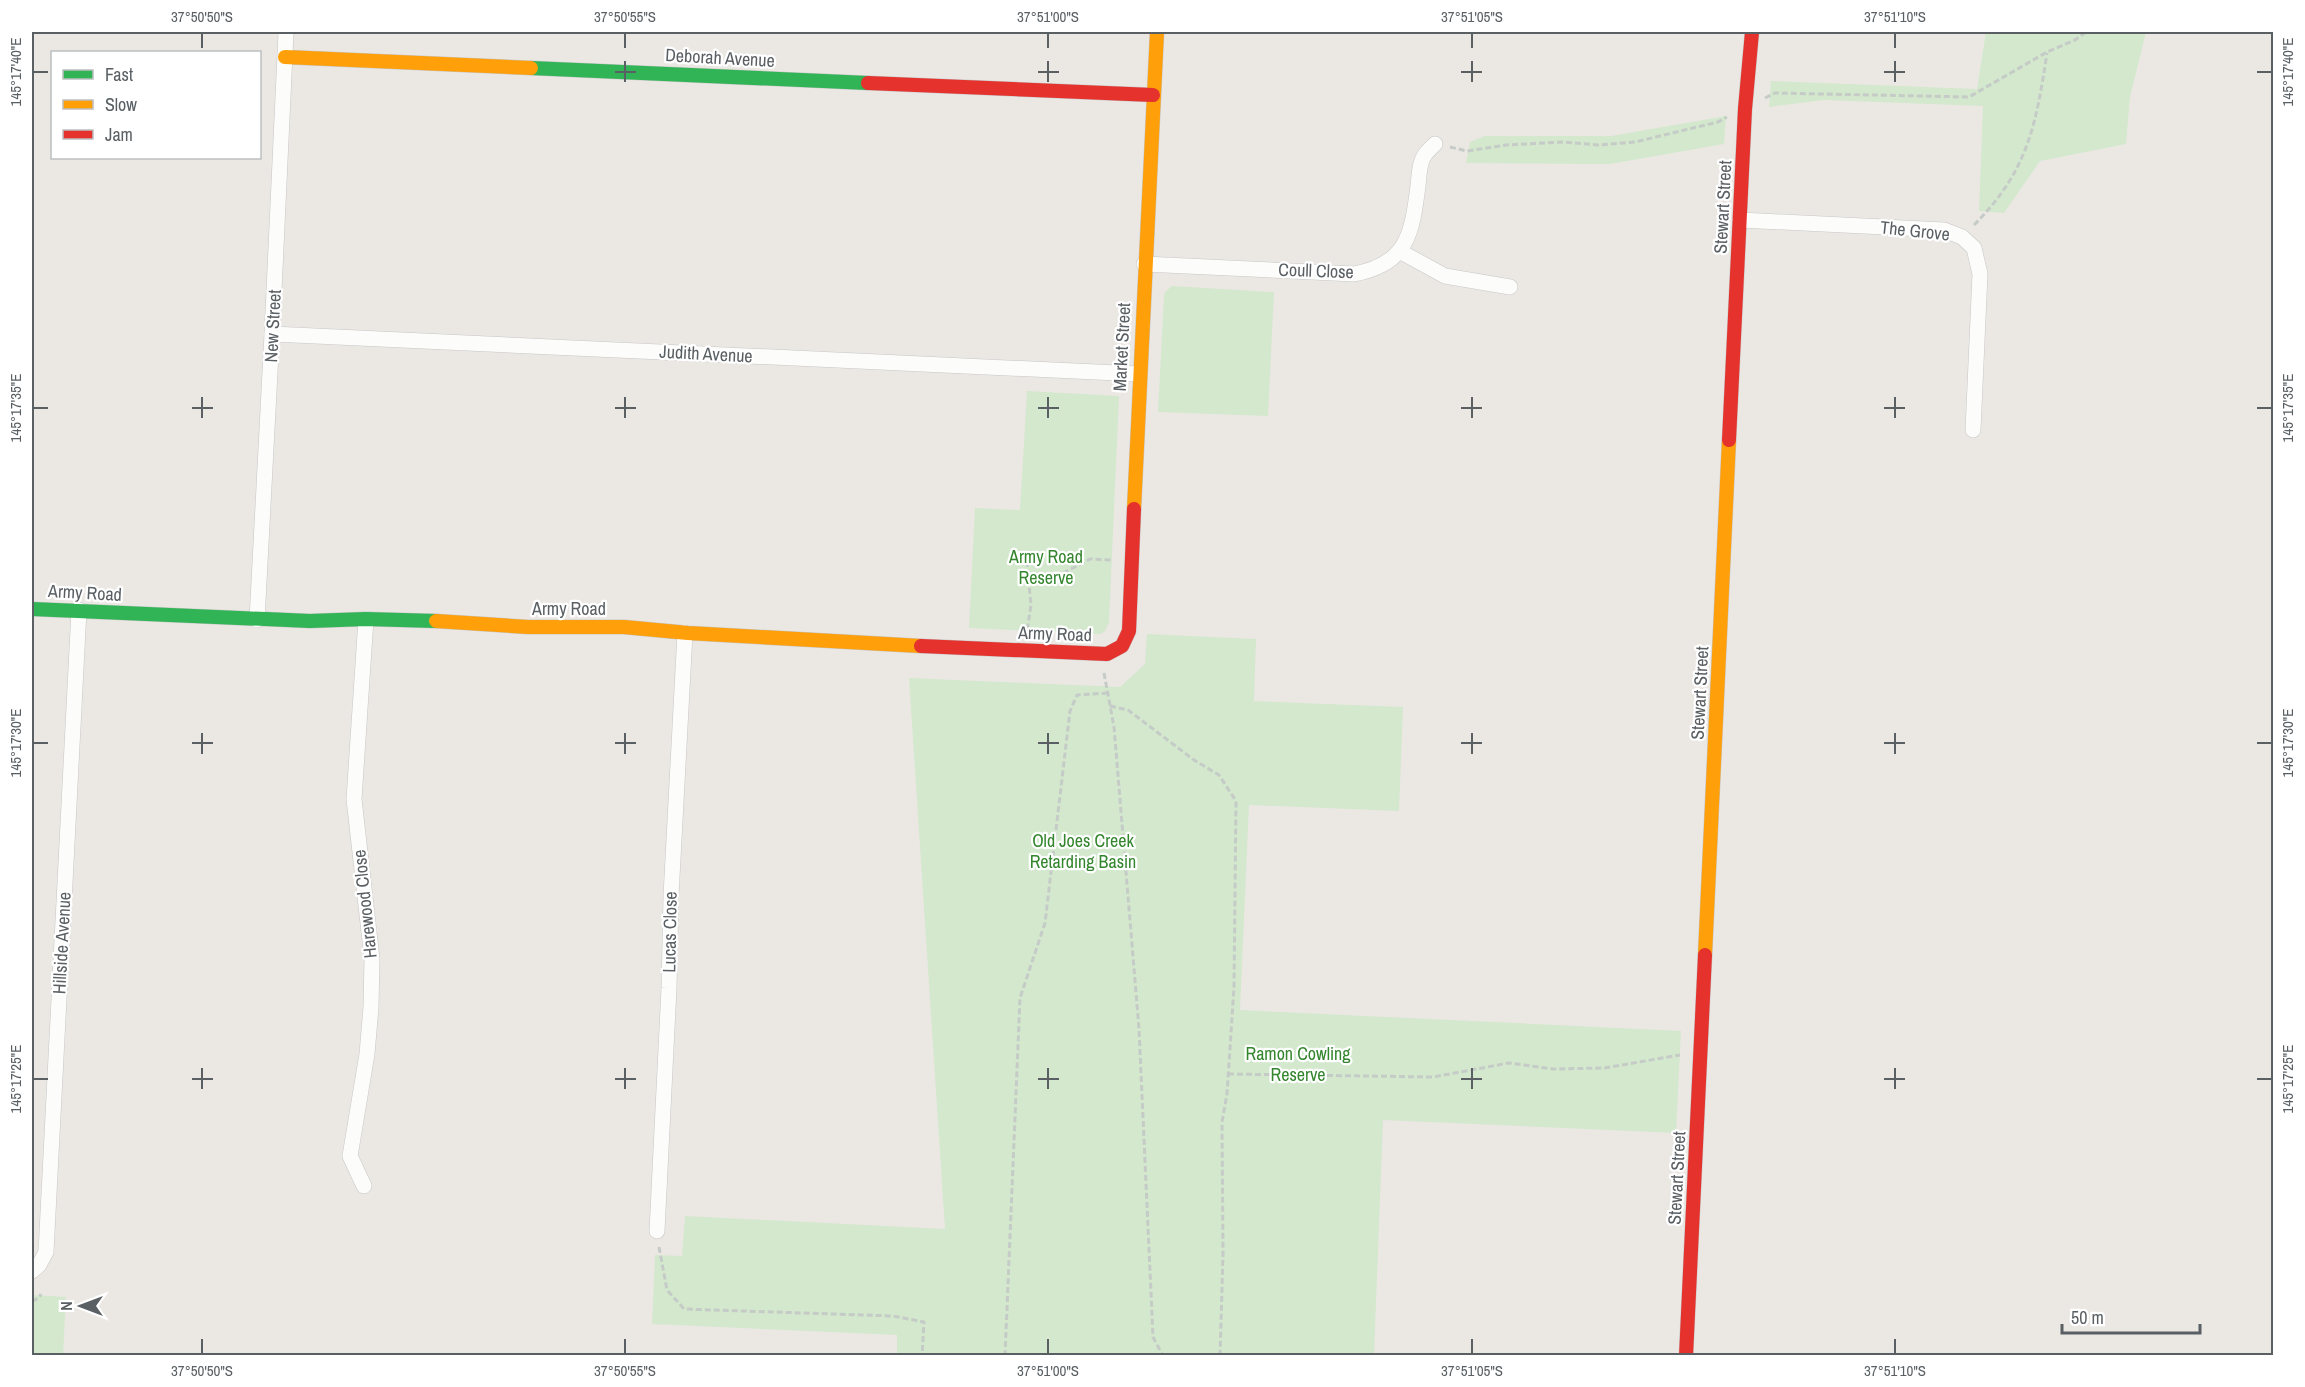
<svg xmlns="http://www.w3.org/2000/svg" width="2305" height="1387" font-family="'Archivo Narrow',sans-serif">
	<style>
		.green { fill: #d3e8cd }
		.lines { fill: none; stroke-linecap: round; stroke-linejoin: round }
		.street-casing { stroke: #c7c7c7; stroke-width: 16 }
		.fast-casing { stroke: #c7c7c7; stroke-width: 15 }
		.slow-casing { stroke: #c7c7c7; stroke-width: 15 }
		.jam-casing { stroke: #c7c7c7; stroke-width: 15 }
		.path { stroke: #c5cbc7; stroke-width: 3; stroke-dasharray: 6 3; stroke-linecap: butt }
		.street { stroke: #fcfcfb; stroke-width: 15 }
		.fast { stroke: #30b455; stroke-width: 14 }
		.slow { stroke: #ff9f0a; stroke-width: 14 }
		.jam { stroke: #e5322d; stroke-width: 14 }
		.ticks { fill: none; stroke: #595f63; stroke-width: 2 }
		.labels { text-anchor: middle; stroke-width: 4.5; stroke-linejoin: round; paint-order: stroke }
		.street-label { font-size: 18px; fill: #595f63; stroke: #fff }
		.park-label { font-size: 18px; fill: #34862e; stroke: #fff }
		.neatline { fill: none; stroke: #595f63; stroke-width: 2 }
		.ticks-label { font-size: 15px; text-anchor: middle; fill: #595f63 }
	</style>
	<rect width="100%" height="100%" fill="#ebe8e4"/>
	<g class="green">
		<polygon points="1986,32 2146,32 2130,97 2126,144 2040,161 2004,213 1979,211 1983,106 1824,100 1769,107 1771,81 1977,89"/>
		<polygon points="1726,116 1724,144 1610,164 1466,163 1470,142 1485,136 1611,136"/>
		<polygon points="1172,286 1274,292 1268,416 1158,412 1164,295 1165,292"/>
		<polygon points="1027,391 1119,396 1109,622 1105,631 1101,634 969,628 975,508 1020,510"/>
		<polygon points="1147,634 1256,639 1254,701 1403,707 1399,811 1249,805 1240,1010 1681,1031 1676,1133 1383,1120 1374,1355 897,1356 897,1335 652,1324 655,1255 682,1256 685,1216 945,1229 909,678 1120,687 1145,664"/>
		<polygon points="32,1295 66,1297 63,1355 32,1355"/>
	</g>
	<g class="lines">
		<g class="street-casing">
			<g id="street">
				<polyline points="1740,220 1944,230 1962,237 1974,248 1980,274 1973,430"/>
				<polyline points="1401,252 1445,276 1510,287"/>
				<path d="M1144,264l210,10c54,-10 58,-41 64,-88 1,-8 1,-21 5,-28 2,-5 8,-10 12,-14"/>
				<polyline points="272,334 1139,374"/>
				<polyline points="257,620 272,334 286,32"/>
				<polyline points="364,1186 350,1156 367,1054 371,1007 372,959 354,799 366,619"/>
				<polyline points="657,1231 669,988 671,896 685,633"/>
				<polyline points="32,1271 39,1265 46,1252 79,610"/>
			</g>
		</g>
		<g class="fast-casing">
			<g id="fast">
				<polyline points="531,68 868,83"/>
				<polyline points="32,609 310,621 366,619 436,621"/>
			</g>
		</g>
		<g class="slow-casing">
			<g id="slow">
				<polyline points="285,57 531,68"/>
				<polyline points="1134,509 1157,32"/>
				<polyline points="436,621 528,627 624,627 688,633 921,646"/>
				<polyline points="1705,955 1729,440"/>
			</g>
		</g>
		<g class="jam-casing">
			<g id="jam">
				<polyline points="868,83 1153,95"/>
				<polyline points="1729,440 1745,109 1752,32"/>
				<polyline points="921,646 1107,654 1122,646 1129,631 1134,509"/>
				<polyline points="1686,1356 1705,955"/>
			</g>
		</g>
		<g class="path">
			<polyline points="1765,98 1775,93 1969,97 2047,52 2075,40 2086,32"/>
			<polyline points="1450,147 1467,151 1506,145 1563,142 1598,145 1635,142 1718,122 1727,117"/>
			<path d="M1974,225c54,-54 62,-100 73,-172"/>
			<polyline points="1026,552 1031,605 1027,631"/>
			<polyline points="1029,584 1052,579 1090,559 1112,560"/>
			<polyline points="1104,673 1114,727 1139,1029 1153,1337 1163,1356"/>
			<polyline points="1110,706 1128,710 1194,760 1219,775 1236,801 1234,987 1227,1094 1222,1122 1223,1254 1220,1356"/>
			<polyline points="1228,1074 1433,1077 1509,1063 1553,1069 1604,1068 1680,1055"/>
			<polyline points="659,1247 667,1290 684,1309 893,1316 924,1322 922,1356"/>
			<polyline points="32,1301 39,1298 41,1294"/>
			<polyline points="1005,1356 1020,998 1045,923 1070,711 1077,695 1108,693"/>
		</g>
		<use href="#street" class="street"/>
		<use href="#fast" class="fast"/>
		<use href="#slow" class="slow"/>
		<use href="#jam" class="jam"/>
	</g>
	<path class="ticks" d="M202,33v15M625,33v15M1048,33v15M1472,33v15M1895,33v15M625,61v21M1048,61v21M1472,61v21M1895,61v21M33,72h15M615,72h21M1038,72h21M1461,72h21M1884,72h21M2257,72h15M202,397v21M625,397v21M1048,397v21M1472,397v21M1895,397v21M33,408h15M192,408h21M615,408h21M1038,408h21M1461,408h21M1884,408h21M2257,408h15M202,733v21M625,733v21M1048,733v21M1472,733v21M1895,733v21M33,743h15M192,743h21M615,743h21M1038,743h21M1461,743h21M1884,743h21M2257,743h15M202,1068v21M625,1068v21M1048,1068v21M1472,1068v21M1895,1068v21M33,1079h15M192,1079h21M615,1079h21M1038,1079h21M1461,1079h21M1884,1079h21M2257,1079h15M202,1339v15M625,1339v15M1048,1339v15M1472,1339v15M1895,1339v15"/>
	<g class="labels">
		<g class="street-label">
			<text transform="translate(720 58) rotate(3)" y="6">Deborah Avenue</text>
			<text transform="translate(1723 207) rotate(-87)" y="6">Stewart Street</text>
			<text transform="translate(1915 231) rotate(6)" y="6">The Grove</text>
			<text transform="translate(1316 271) rotate(2)" y="6">Coull Close</text>
			<text transform="translate(273 326) rotate(-87)" y="6">New Street</text>
			<text transform="translate(1122 347) rotate(-87)" y="6">Market Street</text>
			<text transform="translate(706 354) rotate(3)" y="6">Judith Avenue</text>
			<text transform="translate(85 593) rotate(3)" y="6">Army Road</text>
			<text x="569" y="615">Army Road</text>
			<text transform="translate(1055 634) rotate(2)" y="6">Army Road</text>
			<text transform="translate(1700 693) rotate(-87)" y="6">Stewart Street</text>
			<text transform="translate(365 904) rotate(-96)" y="6">Harewood Close</text>
			<text transform="translate(670 932) rotate(-89)" y="6">Lucas Close</text>
			<text transform="translate(62 943) rotate(-87)" y="6">Hillside Avenue</text>
			<text transform="translate(1677 1178) rotate(-87)" y="6">Stewart Street</text>
		</g>
		<g class="park-label">
			<text x="1046" y="563">Army Road<tspan x="1046" dy="21">Reserve</tspan></text>
			<text x="1083" y="847">Old Joes Creek<tspan x="1083" dy="21">Retarding Basin</tspan></text>
			<text x="1298" y="1060">Ramon Cowling<tspan x="1298" dy="21">Reserve</tspan></text>
		</g>
	</g>
	<rect width="2305" height="1387" fill="none" stroke="#ffffff" stroke-width="66"/>
	<rect x="51" y="51" width="210" height="108" fill="#ffffff" stroke="#bdbfc1" stroke-width="1.5"/>
	<rect x="63" y="70" width="30" height="9" fill="#30b455" stroke="#bdbfc1" stroke-width="1.5"/>
	<text x="105" y="81" font-size="18" fill="#595f63">Fast</text>
	<rect x="63" y="100" width="30" height="9" fill="#ff9f0a" stroke="#bdbfc1" stroke-width="1.5"/>
	<text x="105" y="111" font-size="18" fill="#595f63">Slow</text>
	<rect x="63" y="130" width="30" height="9" fill="#e5322d" stroke="#bdbfc1" stroke-width="1.5"/>
	<text x="105" y="141" font-size="18" fill="#595f63">Jam</text>
	<g transform="translate(81 1306) rotate(270)" stroke="#ffffff" stroke-width="4.5" paint-order="stroke">
	<path d="M0-4.5L10 22L0 15L-10 22Z" fill="#595f63"/>
	<text y="-9" font-size="16" font-weight="bold" text-anchor="middle" fill="#595f63">N</text>
	</g>
	<path d="M2062 1324v9h138v-9" fill="none" stroke="#595f63" stroke-width="3"/>
	<text x="2071" y="1324" font-size="18" fill="#595f63" stroke="#ffffff" stroke-width="4.5" paint-order="stroke">50 m</text>
	<rect x="33" y="33" width="2239" height="1321" class="neatline"/>
	<g class="ticks-label">
		<text x="202" y="22">37°50'50"S</text>
		<text x="625" y="22">37°50'55"S</text>
		<text x="1048" y="22">37°51'00"S</text>
		<text x="1472" y="22">37°51'05"S</text>
		<text x="1895" y="22">37°51'10"S</text>
		<text transform="translate(2288 72) rotate(-90)" y="5">145°17'40"E</text>
		<text transform="translate(16 72) rotate(-90)" y="5">145°17'40"E</text>
		<text transform="translate(2288 408) rotate(-90)" y="5">145°17'35"E</text>
		<text transform="translate(16 408) rotate(-90)" y="5">145°17'35"E</text>
		<text transform="translate(2288 743) rotate(-90)" y="5">145°17'30"E</text>
		<text transform="translate(16 743) rotate(-90)" y="5">145°17'30"E</text>
		<text transform="translate(2288 1079) rotate(-90)" y="5">145°17'25"E</text>
		<text transform="translate(16 1079) rotate(-90)" y="5">145°17'25"E</text>
		<text x="202" y="1376">37°50'50"S</text>
		<text x="625" y="1376">37°50'55"S</text>
		<text x="1048" y="1376">37°51'00"S</text>
		<text x="1472" y="1376">37°51'05"S</text>
		<text x="1895" y="1376">37°51'10"S</text>
	</g>
</svg>
